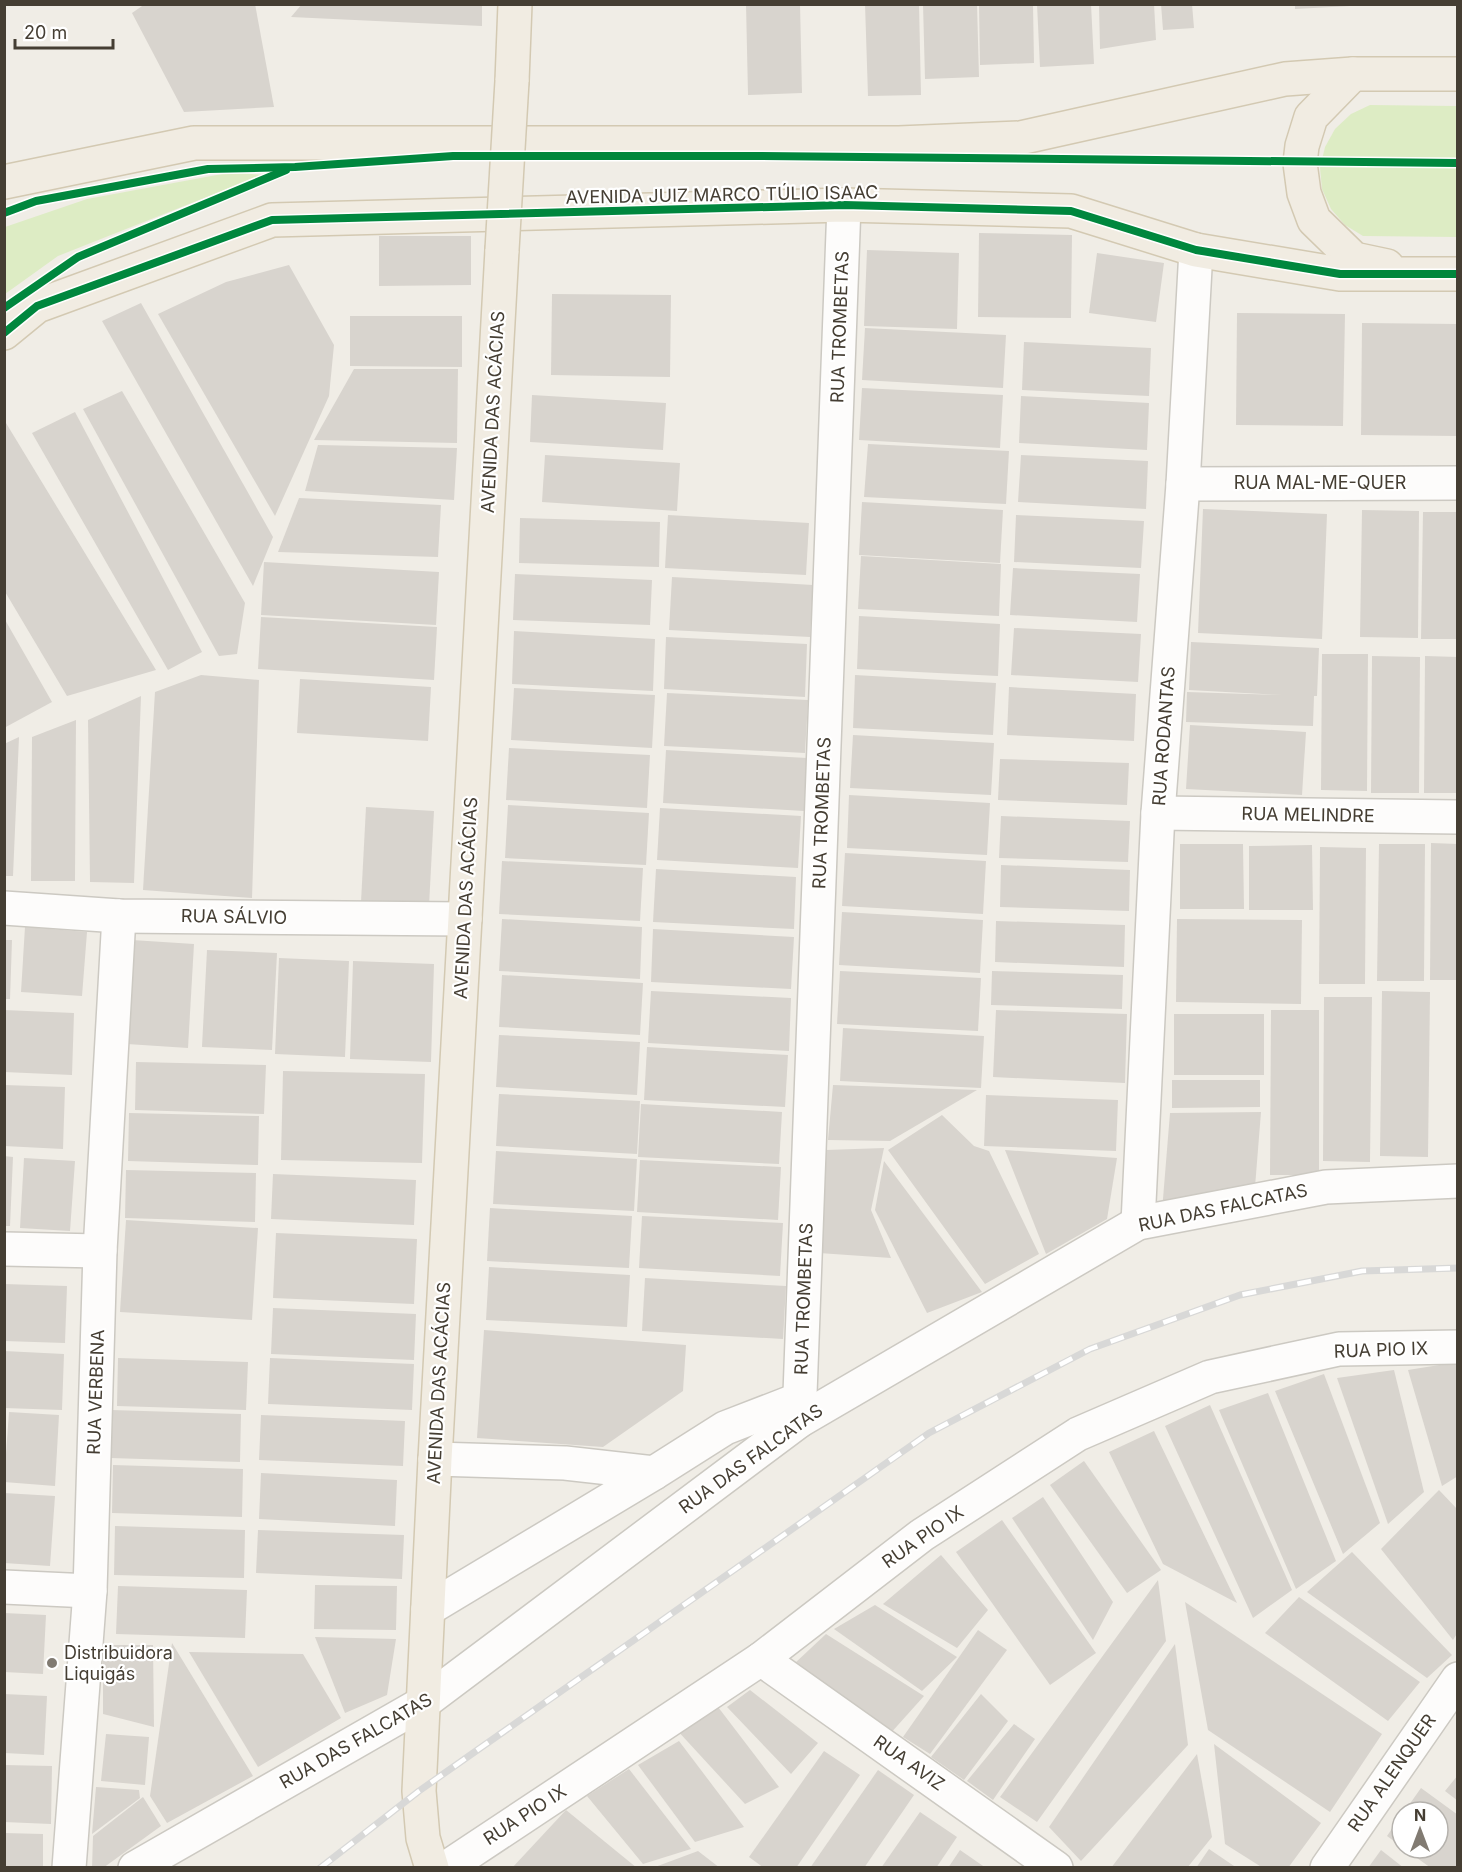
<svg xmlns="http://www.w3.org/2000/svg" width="1462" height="1872" font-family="Inter,sans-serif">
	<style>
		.green { fill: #ddecc4 }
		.building { fill: #d8d4ce }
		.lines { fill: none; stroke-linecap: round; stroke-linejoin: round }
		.minor-casing { stroke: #ccc9c2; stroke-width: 36 }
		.major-casing { stroke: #d3c9b2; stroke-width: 36 }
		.minor { stroke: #fdfcfb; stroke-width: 33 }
		.major { stroke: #f1ece2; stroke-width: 33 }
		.rail-casing { stroke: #d8d8d7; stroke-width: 7 }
		.rail { stroke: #fff; stroke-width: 4.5; stroke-dasharray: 14; stroke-linecap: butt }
		.major-bridge-casing { stroke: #d3c9b2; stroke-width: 36; stroke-linecap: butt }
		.major-bridge { stroke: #f1ece2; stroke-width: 33 }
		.cycleway-casing { stroke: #fff; stroke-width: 11 }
		.cycleway { stroke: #00873e; stroke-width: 8 }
		.poi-dot { fill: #817b72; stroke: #fff; stroke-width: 2 }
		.labels { text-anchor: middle; stroke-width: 4.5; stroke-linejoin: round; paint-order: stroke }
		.street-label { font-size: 18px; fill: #453e33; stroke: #fff }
		.poi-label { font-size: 18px; fill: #453e33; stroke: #fff; text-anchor: start }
	</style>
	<rect width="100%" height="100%" fill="#f0ede6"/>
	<g class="green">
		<polygon points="1370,105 1457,106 1457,237 1363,236 1345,225 1331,209 1322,189 1320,168 1325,147 1335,129 1351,114"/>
		<polygon points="233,172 262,175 58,256 5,294 5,227 87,199"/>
	</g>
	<g class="building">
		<polygon points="145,4 255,4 274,107 184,112 132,13"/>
		<polygon points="302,4 482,4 482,26 291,17"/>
		<polygon points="746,4 800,4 802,93 748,95"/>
		<polygon points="865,4 919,4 921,95 868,96"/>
		<polygon points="923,4 977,4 979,77 925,79"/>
		<polygon points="979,4 1033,4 1034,63 980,65"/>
		<polygon points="1037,4 1091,4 1094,64 1040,67"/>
		<polygon points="1099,4 1154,4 1156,40 1100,49"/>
		<polygon points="1161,4 1192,4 1194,28 1163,30"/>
		<polygon points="1295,4 1350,4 1350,6 1295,9"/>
		<polygon points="979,233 1072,235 1071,318 978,317"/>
		<polygon points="379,236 471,236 471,285 379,286"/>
		<polygon points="867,250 959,253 957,329 864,326"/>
		<polygon points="1097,253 1164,263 1156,322 1089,313"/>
		<polygon points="289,265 334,345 329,396 275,516 158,314 226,282"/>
		<polygon points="552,294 671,295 670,377 551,375"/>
		<polygon points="141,303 273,537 253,586 102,321"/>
		<polygon points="1237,313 1345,314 1343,426 1236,425"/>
		<polygon points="350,316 462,316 462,367 350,366"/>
		<polygon points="1362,323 1458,324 1458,436 1361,435"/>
		<polygon points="865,328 1006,335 1003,388 862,380"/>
		<polygon points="1024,342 1151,348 1149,396 1022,390"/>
		<polygon points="354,369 458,369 457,443 314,440"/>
		<polygon points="862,388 1003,395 1000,448 859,440"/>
		<polygon points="122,391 245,603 237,654 219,656 83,409"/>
		<polygon points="532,395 666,403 663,450 530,442"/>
		<polygon points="1021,396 1149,403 1147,450 1019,443"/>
		<polygon points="75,412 202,652 168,670 32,433"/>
		<polygon points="4,423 6,423 156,670 67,696 4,590"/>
		<polygon points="868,444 1009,451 1006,504 864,497"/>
		<polygon points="318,445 457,448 454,500 305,491"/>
		<polygon points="545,455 680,463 677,511 542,502"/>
		<polygon points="1021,455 1148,461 1146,509 1018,502"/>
		<polygon points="299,498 441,505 438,557 278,552"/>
		<polygon points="862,502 1003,510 1000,563 859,555"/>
		<polygon points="1203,509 1327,514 1322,639 1198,633"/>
		<polygon points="1362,510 1419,511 1418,638 1360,637"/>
		<polygon points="1423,512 1458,512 1458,639 1421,639"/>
		<polygon points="668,515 809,523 806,575 665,568"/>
		<polygon points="1016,515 1144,521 1141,568 1014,562"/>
		<polygon points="520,518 660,522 659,567 519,563"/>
		<polygon points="861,556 1001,564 999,616 858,609"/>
		<polygon points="264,562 439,572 436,625 261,615"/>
		<polygon points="1013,568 1140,574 1137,622 1010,615"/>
		<polygon points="515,574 652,580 650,625 513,620"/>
		<polygon points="672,577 813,585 810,637 669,630"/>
		<polygon points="859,616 1000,624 998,676 857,669"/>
		<polygon points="261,617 437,627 434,680 258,669"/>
		<polygon points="4,618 52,702 4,728"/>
		<polygon points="1014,628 1141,634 1138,682 1011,675"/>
		<polygon points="514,631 655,639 653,691 512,684"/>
		<polygon points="666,637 807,644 805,697 664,689"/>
		<polygon points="1191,642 1319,648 1317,696 1314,696 1313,726 1186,722 1187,692 1283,695 1189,690"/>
		<polygon points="1322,654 1368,654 1367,791 1321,790"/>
		<polygon points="1372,656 1420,657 1419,793 1371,793"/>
		<polygon points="1425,656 1458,657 1458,793 1424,793"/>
		<polygon points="201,675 259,680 252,898 143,890 155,692"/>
		<polygon points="855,675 996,683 993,735 853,728"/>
		<polygon points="300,679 431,687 428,741 297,733"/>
		<polygon points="1009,687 1136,694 1134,741 1007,735"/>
		<polygon points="514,688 655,695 652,748 511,740"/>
		<polygon points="667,693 808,700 805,753 664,746"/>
		<polygon points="141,696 134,883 90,882 88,720"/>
		<polygon points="76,720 75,881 31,881 32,737"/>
		<polygon points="1190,725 1306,732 1302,795 1186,789"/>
		<polygon points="853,735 994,743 991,795 850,788"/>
		<polygon points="19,737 13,876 4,876 4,744"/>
		<polygon points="509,748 650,755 647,808 506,800"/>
		<polygon points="666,750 807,758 804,811 663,803"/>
		<polygon points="1000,759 1129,763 1127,805 998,800"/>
		<polygon points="849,795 990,803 987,855 847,848"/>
		<polygon points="508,805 649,813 646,865 505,858"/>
		<polygon points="366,807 434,811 429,906 361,902"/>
		<polygon points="660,808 801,816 798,868 657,860"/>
		<polygon points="1001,816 1130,821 1128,862 999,858"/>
		<polygon points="1431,843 1458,844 1458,980 1430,980"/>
		<polygon points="1180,844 1243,844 1244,909 1180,909"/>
		<polygon points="1379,844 1425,844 1424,981 1377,981"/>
		<polygon points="1312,845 1313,910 1249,910 1249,846"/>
		<polygon points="1320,847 1366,848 1365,984 1319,984"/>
		<polygon points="845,853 986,861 983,914 842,906"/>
		<polygon points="502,861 643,868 640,921 499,914"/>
		<polygon points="1001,865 1130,870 1129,911 1000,907"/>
		<polygon points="656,869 796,877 794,929 653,922"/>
		<polygon points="842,912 983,920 980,973 839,965"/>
		<polygon points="502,919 642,927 640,979 499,971"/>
		<polygon points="1177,919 1302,920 1301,1004 1176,1002"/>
		<polygon points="996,921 1125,925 1124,967 995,962"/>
		<polygon points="25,927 87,932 82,996 21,992"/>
		<polygon points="653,929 794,937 791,989 651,982"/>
		<polygon points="4,940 12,940 10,999 4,999"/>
		<polygon points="132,940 194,944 188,1048 127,1044"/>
		<polygon points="207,950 277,953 272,1050 202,1047"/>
		<polygon points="279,958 349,961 345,1057 275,1054"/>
		<polygon points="353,961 434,964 431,1062 350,1059"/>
		<polygon points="840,971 981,978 978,1031 837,1024"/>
		<polygon points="992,971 1123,975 1122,1009 991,1005"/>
		<polygon points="502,975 643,983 640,1035 499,1027"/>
		<polygon points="651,991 791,998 789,1051 648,1043"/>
		<polygon points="1382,991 1430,992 1428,1157 1380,1156"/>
		<polygon points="1324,997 1372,997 1370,1162 1323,1161"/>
		<polygon points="4,1010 74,1013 72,1075 4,1072"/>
		<polygon points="996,1010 1127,1014 1125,1083 993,1077"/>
		<polygon points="1271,1010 1319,1010 1319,1175 1270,1175"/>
		<rect x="1174" y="1014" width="90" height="61"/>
		<polygon points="843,1028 984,1036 981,1088 840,1081"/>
		<polygon points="499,1035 640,1042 637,1095 496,1087"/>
		<polygon points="647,1047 788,1055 785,1107 644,1100"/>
		<polygon points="136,1062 266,1065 264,1114 135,1110"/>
		<polygon points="283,1071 425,1074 422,1163 281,1160"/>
		<polygon points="1172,1080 1260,1080 1260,1107 1172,1108"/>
		<polygon points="4,1085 65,1087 63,1149 4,1146"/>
		<polygon points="833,1085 977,1090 890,1141 828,1140"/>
		<polygon points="499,1094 640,1101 637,1154 496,1146"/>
		<polygon points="986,1095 1118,1100 1116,1151 984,1146"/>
		<polygon points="641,1104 782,1112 779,1164 638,1157"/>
		<polygon points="1261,1112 1255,1187 1162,1211 1170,1113"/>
		<polygon points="129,1113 259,1116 258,1165 128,1161"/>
		<polygon points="942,1115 974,1146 989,1151 1039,1254 985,1284 888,1150"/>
		<polygon points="884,1148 871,1210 891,1258 819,1253 826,1150"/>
		<polygon points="1005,1150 1117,1158 1107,1219 1046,1254"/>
		<polygon points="496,1151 637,1159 634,1211 493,1204"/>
		<polygon points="4,1156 13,1157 10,1226 4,1226"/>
		<polygon points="24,1158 75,1161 70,1231 20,1228"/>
		<polygon points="640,1160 781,1167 778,1220 637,1212"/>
		<polygon points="884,1161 982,1292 927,1313 875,1210"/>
		<polygon points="126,1170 256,1173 255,1222 125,1218"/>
		<polygon points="273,1174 416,1180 414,1225 271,1219"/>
		<polygon points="490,1208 632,1216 629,1268 487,1261"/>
		<polygon points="642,1216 783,1223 780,1276 639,1268"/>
		<polygon points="126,1220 258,1228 252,1320 120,1312"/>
		<polygon points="276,1233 417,1239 414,1304 273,1298"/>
		<polygon points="489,1267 630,1275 627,1327 486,1320"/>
		<polygon points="645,1278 786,1286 783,1339 642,1331"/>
		<polygon points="4,1284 67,1286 65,1343 4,1341"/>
		<polygon points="273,1308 416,1314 414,1360 271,1354"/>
		<polygon points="484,1330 686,1345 683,1391 603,1447 477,1438"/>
		<polygon points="4,1351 64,1354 62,1410 4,1408"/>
		<polygon points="118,1358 248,1362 246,1410 117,1406"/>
		<polygon points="270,1358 414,1364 412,1410 268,1404"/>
		<polygon points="1458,1362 1458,1476 1442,1486 1408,1370"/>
		<polygon points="1394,1370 1424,1492 1388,1524 1337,1378"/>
		<polygon points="1324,1374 1380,1523 1343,1554 1275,1391"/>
		<polygon points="1268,1393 1336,1561 1296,1589 1219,1410"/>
		<polygon points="1210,1405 1292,1590 1253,1618 1165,1426"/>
		<polygon points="111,1410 241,1414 240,1462 110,1458"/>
		<polygon points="9,1412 59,1415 55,1486 4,1482"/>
		<polygon points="261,1415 405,1421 403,1466 259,1460"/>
		<polygon points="1154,1431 1237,1603 1163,1564 1109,1452"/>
		<polygon points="1084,1461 1161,1570 1127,1593 1050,1485"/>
		<polygon points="113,1465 243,1469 242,1517 112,1513"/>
		<polygon points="261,1473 397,1480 395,1526 259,1519"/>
		<polygon points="1439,1490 1458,1510 1458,1632 1453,1640 1381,1549"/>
		<polygon points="4,1493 55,1496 50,1566 4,1563"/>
		<polygon points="1043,1497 1113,1602 1093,1640 1012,1518"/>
		<polygon points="1002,1520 1096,1653 1050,1685 956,1552"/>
		<polygon points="115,1526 245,1530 244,1578 114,1575"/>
		<polygon points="258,1530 404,1535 402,1579 256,1573"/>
		<polygon points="1352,1552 1452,1655 1427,1678 1307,1592"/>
		<polygon points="941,1555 988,1610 957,1648 883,1604"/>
		<polygon points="1158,1580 1166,1641 1037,1822 1000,1797"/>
		<polygon points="315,1585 397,1586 396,1630 314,1629"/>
		<polygon points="118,1586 247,1590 245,1638 116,1634"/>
		<polygon points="1299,1597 1420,1682 1388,1721 1265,1633"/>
		<polygon points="1185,1602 1382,1734 1330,1812 1208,1730"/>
		<polygon points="875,1605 957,1657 922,1691 834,1629"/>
		<polygon points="4,1613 46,1615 43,1674 4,1672"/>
		<polygon points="978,1630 1007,1650 930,1754 903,1737"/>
		<polygon points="826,1634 924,1696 889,1735 794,1664"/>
		<polygon points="315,1637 396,1639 387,1695 345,1713"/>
		<polygon points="172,1643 253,1776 167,1823 150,1796"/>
		<polygon points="1175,1644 1188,1745 1081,1861 1049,1827"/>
		<polygon points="103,1645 153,1645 154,1727 103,1714"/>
		<polygon points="189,1652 303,1654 341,1718 258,1767"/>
		<polygon points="750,1690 818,1743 791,1774 727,1707"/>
		<polygon points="4,1694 47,1696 44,1755 4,1753"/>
		<polygon points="981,1694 1008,1721 964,1780 931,1757"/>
		<polygon points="715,1703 779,1787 745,1804 676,1729"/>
		<polygon points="1014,1724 1035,1739 993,1800 967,1781"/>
		<polygon points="106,1734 149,1737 145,1785 101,1781"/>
		<polygon points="679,1741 744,1827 695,1842 638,1765"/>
		<polygon points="1214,1744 1321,1823 1288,1868 1263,1868 1225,1844"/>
		<polygon points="824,1751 860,1775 796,1868 764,1868 749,1857"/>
		<polygon points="1197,1754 1212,1837 1187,1868 1111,1868"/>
		<polygon points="4,1765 52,1766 51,1824 4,1822"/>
		<polygon points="629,1769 691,1849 643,1864 587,1796"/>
		<polygon points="878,1770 914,1795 864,1868 810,1868"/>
		<polygon points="1458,1775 1458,1801 1445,1791"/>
		<polygon points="96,1787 139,1790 140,1798 92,1834"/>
		<polygon points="1421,1788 1458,1815 1458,1868 1431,1868 1403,1848 1438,1848 1438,1812 1404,1812"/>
		<polygon points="143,1797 161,1826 103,1868 92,1868 93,1836"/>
		<polygon points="566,1810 637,1868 512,1868"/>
		<polygon points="920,1812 957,1837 936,1868 881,1868"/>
		<polygon points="1402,1814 1402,1847 1387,1836"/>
		<polygon points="4,1833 43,1834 43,1868 4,1868"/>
		<polygon points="1209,1849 1237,1868 1196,1868"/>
		<polygon points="960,1850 986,1868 948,1868"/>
		<polygon points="1381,1850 1404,1868 1368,1868"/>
		<polygon points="698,1851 720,1868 655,1868 655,1867"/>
	</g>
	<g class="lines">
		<g class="minor-casing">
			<g id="minor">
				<polyline points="1183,484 1458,483"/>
				<polyline points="1158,813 1458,817"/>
				<polyline points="4,908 119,916 465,919"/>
				<polyline points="1138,1223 1158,813 1183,484 1196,250"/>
				<polyline points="4,1249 100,1251"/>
				<polyline points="799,1421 844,205"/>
				<polyline points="435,1459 565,1463 654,1473 725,1428 800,1399"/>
				<polyline points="4,1587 90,1591"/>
				<polyline points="428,1609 654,1473"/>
				<polyline points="761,1659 1056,1868"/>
				<polyline points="69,1868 90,1591 100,1251 119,916"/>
				<polyline points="135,1868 423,1703 799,1421 1138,1223 1326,1187 1458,1181"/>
				<polyline points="446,1868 761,1659 922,1535 1078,1434 1210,1377 1339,1349 1458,1347"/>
				<polyline points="1327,1868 1458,1679"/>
			</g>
		</g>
		<g class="major-casing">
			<g id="major">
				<polyline points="1353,74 1311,117 1302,146 1300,163 1304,193 1314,220 1354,259 1387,266"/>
				<polyline points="512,81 515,4"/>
				<polyline points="4,182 194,143 899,143 1020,138 1285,79 1353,74 1458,74"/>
				<polyline points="4,333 37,306 272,220 844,205 1071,211 1196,250 1340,274 1458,274"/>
				<polyline points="432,1868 423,1838 419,1791 435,1459 502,250"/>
			</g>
		</g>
		<use href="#minor" class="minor"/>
		<use href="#major" class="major"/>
		<g class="rail-casing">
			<polyline id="rail" points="320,1868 419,1791 929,1433 1090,1349 1240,1295 1362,1271 1458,1268"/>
		</g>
		<use href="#rail" class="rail"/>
		<g class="major-bridge-casing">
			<polyline id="major-bridge" points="502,250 512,81"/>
		</g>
		<use href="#major-bridge" class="major-bridge"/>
		<g class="cycleway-casing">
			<g id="cycleway">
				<polyline points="4,213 36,201 208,169 295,167 453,156 759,156 1458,163"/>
				<polyline points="4,308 78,257 286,170"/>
				<polyline points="4,333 37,306 272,220 844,205 1071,211 1196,250 1340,274 1458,274"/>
			</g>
		</g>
		<use href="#cycleway" class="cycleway"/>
	</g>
	<circle class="poi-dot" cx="52" cy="1663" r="6"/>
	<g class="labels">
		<g class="street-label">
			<text transform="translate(722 195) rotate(-1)" y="6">AVENIDA JUIZ MARCO TÚLIO ISAAC</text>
			<text transform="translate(840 327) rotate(-88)" y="6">RUA TROMBETAS</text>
			<text transform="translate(493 412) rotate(-87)" y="6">AVENIDA DAS ACÁCIAS</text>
			<text x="1320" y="489">RUA MAL-ME-QUER</text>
			<text transform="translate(1164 736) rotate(-86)" y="6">RUA RODANTAS</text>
			<text transform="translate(822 813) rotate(-88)" y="6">RUA TROMBETAS</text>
			<text transform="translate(1308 815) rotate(1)" y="6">RUA MELINDRE</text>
			<text transform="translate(466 898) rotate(-87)" y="6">AVENIDA DAS ACÁCIAS</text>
			<text transform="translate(234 917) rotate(1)" y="6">RUA SÁLVIO</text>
			<text transform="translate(1223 1208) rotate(-12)" y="6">RUA DAS FALCATAS</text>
			<text transform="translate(804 1299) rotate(-88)" y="6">RUA TROMBETAS</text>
			<text transform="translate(1381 1350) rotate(-2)" y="6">RUA PIO IX</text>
			<text transform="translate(439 1383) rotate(-87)" y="6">AVENIDA DAS ACÁCIAS</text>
			<text transform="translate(96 1392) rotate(-88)" y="6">RUA VERBENA</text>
			<text transform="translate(751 1459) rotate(-36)" y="6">RUA DAS FALCATAS</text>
			<text transform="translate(923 1537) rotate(-35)" y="6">RUA PIO IX</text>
			<text transform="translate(356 1741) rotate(-30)" y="6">RUA DAS FALCATAS</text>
			<text transform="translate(909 1763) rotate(35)" y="6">RUA AVIZ</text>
			<text transform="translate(1392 1773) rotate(-55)" y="6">RUA ALENQUER</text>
			<text transform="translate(525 1815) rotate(-33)" y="6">RUA PIO IX</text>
		</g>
		<g class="poi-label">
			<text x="64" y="1659">Distribuidora<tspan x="64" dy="21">Liquigás</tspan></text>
		</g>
	</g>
	<rect width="1462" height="1872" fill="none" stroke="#453e33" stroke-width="12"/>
	<g transform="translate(1420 1830)"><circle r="28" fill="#ffffff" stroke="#b5b2ad" stroke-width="1.5"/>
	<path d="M0-4.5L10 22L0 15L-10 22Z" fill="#817b72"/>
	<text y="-9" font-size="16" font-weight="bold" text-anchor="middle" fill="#453e33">N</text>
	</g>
	<path d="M15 39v9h98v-9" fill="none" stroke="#453e33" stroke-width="3"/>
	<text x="24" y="39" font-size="18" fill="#453e33" stroke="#ffffff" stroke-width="4.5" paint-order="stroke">20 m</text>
</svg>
